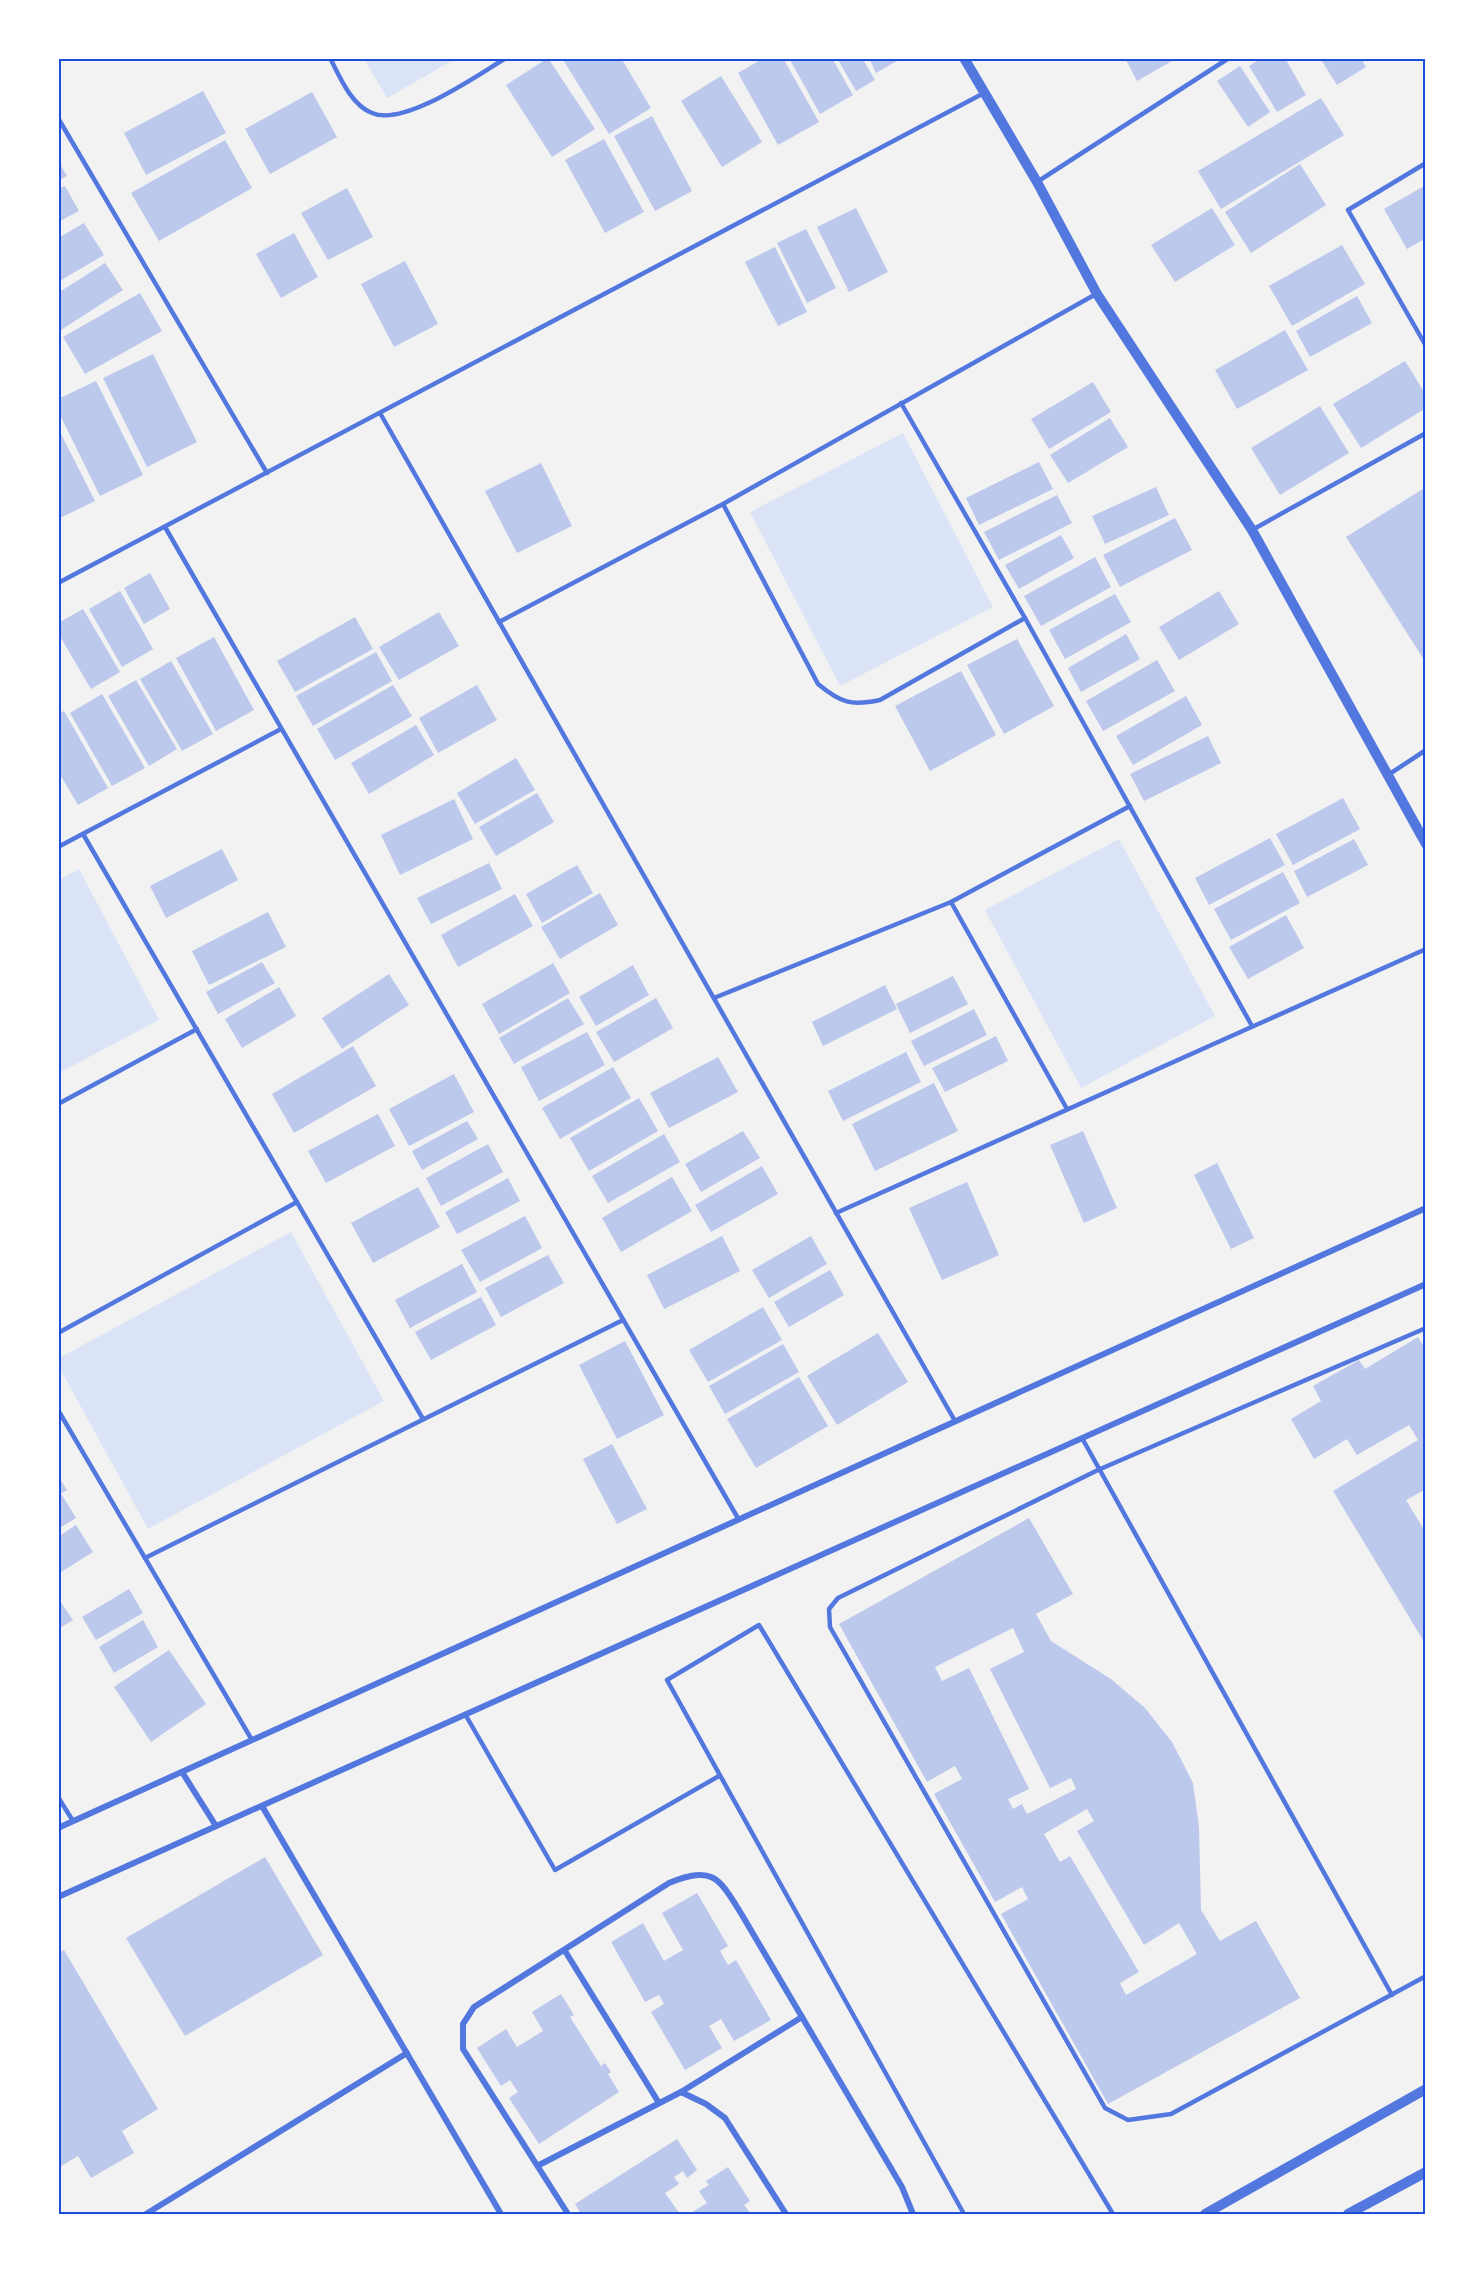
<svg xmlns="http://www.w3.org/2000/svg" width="1484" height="2273" font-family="'Nunito Sans',sans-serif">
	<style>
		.green { fill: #dbe4f7 }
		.building { fill: #bdc9ec; fill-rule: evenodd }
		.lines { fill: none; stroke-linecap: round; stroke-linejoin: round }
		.service { stroke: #5277de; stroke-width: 4.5 }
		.minor { stroke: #5277de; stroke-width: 6 }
		.tertiary { stroke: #5277de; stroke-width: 10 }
		.neatline { fill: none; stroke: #1d4ed8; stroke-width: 2 }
	</style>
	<rect width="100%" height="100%" fill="#f2f2f2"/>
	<g class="green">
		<polygon points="364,59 455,59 387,98"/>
		<polygon points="903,433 993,607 840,686 750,512"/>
		<polygon points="1119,839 1215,1016 1081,1088 985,910"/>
		<polygon points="79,869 159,1020 59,1073 59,880"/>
		<polygon points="291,1232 384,1401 148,1529 59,1367 59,1358"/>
	</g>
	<g class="building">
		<polygon points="548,58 595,129 552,157 506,85"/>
		<polygon points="562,58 621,58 651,108 609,134"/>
		<polygon points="764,58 783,58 819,122 778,145 738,73"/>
		<polygon points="789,58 832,58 853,95 820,114"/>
		<polygon points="837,58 862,58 875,80 856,91"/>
		<polygon points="869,58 902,58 876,73"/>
		<polygon points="1125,58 1177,58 1137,81"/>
		<polygon points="1262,58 1285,58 1306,95 1277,112 1249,66"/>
		<polygon points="1320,58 1361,58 1366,67 1337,85"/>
		<polygon points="1240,66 1270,112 1248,127 1217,81"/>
		<polygon points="721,76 762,142 722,167 681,101"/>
		<polygon points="203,91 226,133 146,175 124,133"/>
		<polygon points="312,92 337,137 270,174 245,129"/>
		<polygon points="1321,98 1344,135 1221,209 1198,171"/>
		<polygon points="652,116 692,191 655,211 614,136"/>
		<polygon points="604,139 644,212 605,233 565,160"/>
		<polygon points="225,140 252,188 159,241 131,193"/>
		<polygon points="58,161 67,176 58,181"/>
		<polygon points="1300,164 1326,205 1251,253 1225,212"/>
		<polygon points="1426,185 1426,238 1407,249 1384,209"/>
		<polygon points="65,186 79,211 58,222 58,189"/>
		<polygon points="347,188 373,237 328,260 301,213"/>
		<polygon points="856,208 888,272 849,292 817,227"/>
		<polygon points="1212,208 1235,245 1175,282 1151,245"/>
		<polygon points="84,223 104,255 58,282 58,238"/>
		<polygon points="806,229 836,288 807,303 777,243"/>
		<polygon points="294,233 318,277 281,298 256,254"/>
		<polygon points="1342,245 1365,284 1292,326 1269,286"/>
		<polygon points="775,247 807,312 778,326 745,262"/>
		<polygon points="405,261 438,324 394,347 361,284"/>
		<polygon points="105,263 123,290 61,330 58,326 58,293"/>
		<polygon points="140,293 162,331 85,374 63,337"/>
		<polygon points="1357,296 1372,323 1310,357 1296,331"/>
		<polygon points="1285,330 1308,370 1237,409 1215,370"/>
		<polygon points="153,354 197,442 147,467 103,378"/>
		<polygon points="1405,361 1426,395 1426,408 1361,448 1333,404"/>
		<polygon points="96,381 143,475 100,496 58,411 58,399"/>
		<polygon points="1093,382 1111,412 1049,449 1031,419"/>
		<polygon points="1320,406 1349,453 1280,495 1251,448"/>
		<polygon points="1110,418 1128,447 1068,483 1050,455"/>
		<polygon points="58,428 95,501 58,519"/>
		<polygon points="1039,462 1053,489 979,525 966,498"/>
		<polygon points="541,463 572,526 517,553 485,491"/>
		<polygon points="1156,487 1169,515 1105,544 1092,516"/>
		<polygon points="1426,487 1426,663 1346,537"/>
		<polygon points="1057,495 1072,523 999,560 984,532"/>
		<polygon points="1175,518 1192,550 1120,587 1103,555"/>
		<polygon points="1061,535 1074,558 1019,589 1005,565"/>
		<polygon points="1095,557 1111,587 1041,626 1024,596"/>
		<polygon points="150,573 170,609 144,624 124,588"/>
		<polygon points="120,591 153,649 122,667 89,609"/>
		<polygon points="1219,591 1239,624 1179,660 1159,627"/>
		<polygon points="1115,594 1131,622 1065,659 1049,630"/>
		<polygon points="83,609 120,672 91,689 58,633 58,623"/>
		<polygon points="439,612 459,646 399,680 379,647"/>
		<polygon points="355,617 373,649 295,692 277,661"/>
		<polygon points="1126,634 1140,659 1081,692 1068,668"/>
		<polygon points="214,637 254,710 216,731 176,658"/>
		<polygon points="1017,639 1054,706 1004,734 967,665"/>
		<polygon points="376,652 392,681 313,726 296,696"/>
		<polygon points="1157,660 1175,691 1103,731 1086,701"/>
		<polygon points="171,661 213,734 182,751 140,679"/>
		<polygon points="961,671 996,735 930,771 895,706"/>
		<polygon points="136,680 177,749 149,766 108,696"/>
		<polygon points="393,685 412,716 335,760 317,729"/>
		<polygon points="477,685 497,720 438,753 419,718"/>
		<polygon points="102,694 145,768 112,786 70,713"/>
		<polygon points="1186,696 1202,725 1133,765 1116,736"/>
		<polygon points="64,711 108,788 78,805 58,771 58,714"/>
		<polygon points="416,725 434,755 369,794 351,763"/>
		<polygon points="1208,736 1221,763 1144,801 1130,774"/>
		<polygon points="516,758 535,790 475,824 457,793"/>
		<polygon points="537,793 554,822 496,856 479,827"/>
		<polygon points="1343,798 1360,829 1293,865 1276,834"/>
		<polygon points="454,799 473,839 400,875 381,835"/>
		<polygon points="1270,838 1285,865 1209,905 1195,878"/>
		<polygon points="1354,839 1368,865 1307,897 1294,871"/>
		<polygon points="222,849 238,880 166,918 150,886"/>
		<polygon points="489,863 502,889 431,924 417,898"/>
		<polygon points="577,865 593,893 542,923 526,894"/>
		<polygon points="1283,872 1300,903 1231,940 1214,909"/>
		<polygon points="600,893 618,925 560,959 541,927"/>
		<polygon points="515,894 533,926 458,967 441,935"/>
		<polygon points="268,912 286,947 209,985 192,951"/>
		<polygon points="1286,915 1304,948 1248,979 1229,947"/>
		<polygon points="262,962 275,983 218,1014 206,992"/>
		<polygon points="553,963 570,993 499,1034 482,1004"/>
		<polygon points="633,965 649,995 596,1026 579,997"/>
		<polygon points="389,974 409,1005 342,1049 322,1018"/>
		<polygon points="953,976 968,1004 910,1033 896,1004"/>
		<polygon points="885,985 897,1009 823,1046 812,1022"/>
		<polygon points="279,987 296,1016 242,1048 225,1019"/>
		<polygon points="568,998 584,1024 514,1064 499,1038"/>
		<polygon points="656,998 673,1028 614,1062 596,1032"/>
		<polygon points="974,1009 987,1035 924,1066 911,1041"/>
		<polygon points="587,1032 605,1065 539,1101 521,1067"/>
		<polygon points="996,1036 1008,1061 945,1092 932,1068"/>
		<polygon points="353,1046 376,1086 294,1133 272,1094"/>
		<polygon points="906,1052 921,1082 843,1121 828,1091"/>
		<polygon points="718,1057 738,1092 669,1128 650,1093"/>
		<polygon points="613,1067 631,1098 560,1139 542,1108"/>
		<polygon points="454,1074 474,1112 409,1146 389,1109"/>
		<polygon points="934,1083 958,1131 875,1171 852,1124"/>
		<polygon points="639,1098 658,1131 589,1171 570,1138"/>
		<polygon points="378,1114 395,1146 326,1183 308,1151"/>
		<polygon points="467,1121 478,1139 422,1170 412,1151"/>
		<polygon points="743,1131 760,1158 701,1192 685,1164"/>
		<polygon points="1083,1131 1117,1208 1084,1223 1050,1145"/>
		<polygon points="664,1134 680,1162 608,1203 592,1176"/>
		<polygon points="488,1144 503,1172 441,1206 426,1178"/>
		<polygon points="1217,1163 1254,1238 1231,1249 1194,1175"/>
		<polygon points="762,1166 778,1194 711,1232 695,1205"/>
		<polygon points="672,1177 692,1211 621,1252 602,1218"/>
		<polygon points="508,1178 520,1201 457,1234 445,1212"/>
		<polygon points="967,1182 999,1255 942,1280 909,1208"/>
		<polygon points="418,1187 440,1227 373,1263 351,1223"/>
		<polygon points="525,1216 542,1248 480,1282 461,1250"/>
		<polygon points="722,1236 740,1271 664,1309 647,1275"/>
		<polygon points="811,1236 827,1264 769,1298 752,1270"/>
		<polygon points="548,1255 564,1283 501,1317 485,1288"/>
		<polygon points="462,1264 477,1292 410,1328 395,1300"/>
		<polygon points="830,1270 844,1295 789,1327 774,1302"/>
		<polygon points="481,1297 496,1325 431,1360 415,1332"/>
		<polygon points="763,1307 782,1340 708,1382 689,1350"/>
		<polygon points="878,1333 908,1382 837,1425 807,1376"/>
		<polygon points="1418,1337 1426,1350 1426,1489 1406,1500 1426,1533 1426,1645 1333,1491 1418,1440 1409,1425 1357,1455 1347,1439 1314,1459 1291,1419 1321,1401 1313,1386 1359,1360 1365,1369"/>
		<polygon points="625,1341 664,1415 617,1439 579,1365"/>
		<polygon points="783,1344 799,1372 725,1414 709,1386"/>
		<polygon points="799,1377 828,1426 756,1468 727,1419"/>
		<polygon points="612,1444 647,1509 617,1524 583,1459"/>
		<polygon points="58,1476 67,1490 58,1495"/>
		<polygon points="62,1495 76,1518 58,1529 58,1497"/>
		<path d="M1029,1518l44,76 -37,20 15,27 60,38 34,29 27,34 21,41 6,44 2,83 19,31 36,-20 44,77 -192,106 -107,-190 27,-15 -6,-12 -27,15 -61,-108 28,-15 -7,-13 -28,16 -88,-158zM1013,1628l11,24 -34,17 60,119 21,-10 5,11 -49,25 -5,-10 -9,5 -5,-10 21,-10 -60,-121 -27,13 -7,-14zM1087,1809l7,12 -17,10 67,114 35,-22 18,31 -71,41 -6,-12 19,-11 -69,-116 -10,6 -16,-28z"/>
		<polygon points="76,1525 93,1552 58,1574 58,1537"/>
		<polygon points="129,1589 143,1613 96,1640 82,1617"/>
		<polygon points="58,1598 73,1620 58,1629"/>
		<polygon points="143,1620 158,1647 114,1673 99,1647"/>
		<polygon points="169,1650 206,1704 151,1742 114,1687"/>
		<polygon points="265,1857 323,1955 185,2036 126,1938"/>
		<polygon points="697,1893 728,1946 720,1951 728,1965 736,1960 771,2020 734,2041 721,2019 709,2026 722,2048 685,2070 651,2012 664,2004 659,1995 645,2002 611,1942 643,1923 664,1961 683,1950 662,1913"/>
		<polygon points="64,1950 158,2109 122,2131 134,2153 91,2178 78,2156 58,2168 58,1953"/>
		<polygon points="561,1994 574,2015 570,2017 601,2066 605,2063 611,2072 608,2074 619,2092 539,2144 509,2098 518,2092 510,2080 501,2086 477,2048 506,2029 517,2047 543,2031 532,2012"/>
		<polygon points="677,2139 697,2170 687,2178 683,2171 674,2177 679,2184 665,2193 680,2214 581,2214 575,2204"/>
		<polygon points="728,2167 750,2201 744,2205 751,2214 689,2214 707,2203 699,2191 709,2185 706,2181"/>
	</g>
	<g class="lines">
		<g class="service">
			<path d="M330,58c10,19 21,47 42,55 32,14 104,-37 134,-55"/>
			<polyline points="58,118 267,473"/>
			<polyline points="1426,163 1348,210 1426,346"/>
			<polyline points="1037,182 1229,58"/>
			<polyline points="901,403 1025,618 1252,1026"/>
			<polyline points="380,413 955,1421"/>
			<path d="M723,504l95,180c23,19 33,22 62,16l145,-82"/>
			<polyline points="165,527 739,1520"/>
			<polyline points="1252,530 1426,433"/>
			<polyline points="58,583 984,93"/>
			<polyline points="499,622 723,504 1096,294"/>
			<polyline points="1388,775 1426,750"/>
			<polyline points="83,834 423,1419"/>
			<polyline points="58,847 281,729"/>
			<polyline points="714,998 951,902"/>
			<polyline points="58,1104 197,1029"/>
			<polyline points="1067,1109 951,902 1130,806"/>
			<polyline points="836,1213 1426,949"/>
			<polyline points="1426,1328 1098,1470 838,1598 829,1609 830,1627 1105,2108 1128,2120 1171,2114 1426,1976"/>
			<polyline points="58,1333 297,1202"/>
			<polyline points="58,1410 252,1740"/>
			<polyline points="1082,1438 1392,1995"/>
			<polyline points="145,1558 623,1320"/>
			<polyline points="465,1714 555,1870 719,1776"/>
			<polyline points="58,1797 73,1821"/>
			<polyline points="964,2214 667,1680 759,1625 1113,2214"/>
		</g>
		<g class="minor">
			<polyline points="182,1772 216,1826"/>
			<polyline points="262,1806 501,2214"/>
			<polyline points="58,1828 1426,1208"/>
			<polyline points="58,1897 1426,1284"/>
			<polyline points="565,1951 659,2103"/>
			<polyline points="681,2092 706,2104 725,2118 786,2214"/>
			<polyline points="539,2165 681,2092 802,2017"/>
			<polyline points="146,2214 407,2053"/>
			<path d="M568,2214l-105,-165v-25l11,-17 195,-124c45,-18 50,-5 73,32l160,272 11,27"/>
		</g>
		<g class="tertiary">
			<polyline points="964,58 1037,182 1097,294 1252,530 1426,844"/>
			<polyline points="1205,2214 1426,2089"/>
			<polyline points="1348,2214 1426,2172"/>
		</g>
	</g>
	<rect width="1484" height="2273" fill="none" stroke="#ffffff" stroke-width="120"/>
	<rect x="60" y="60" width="1364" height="2153" class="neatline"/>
</svg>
